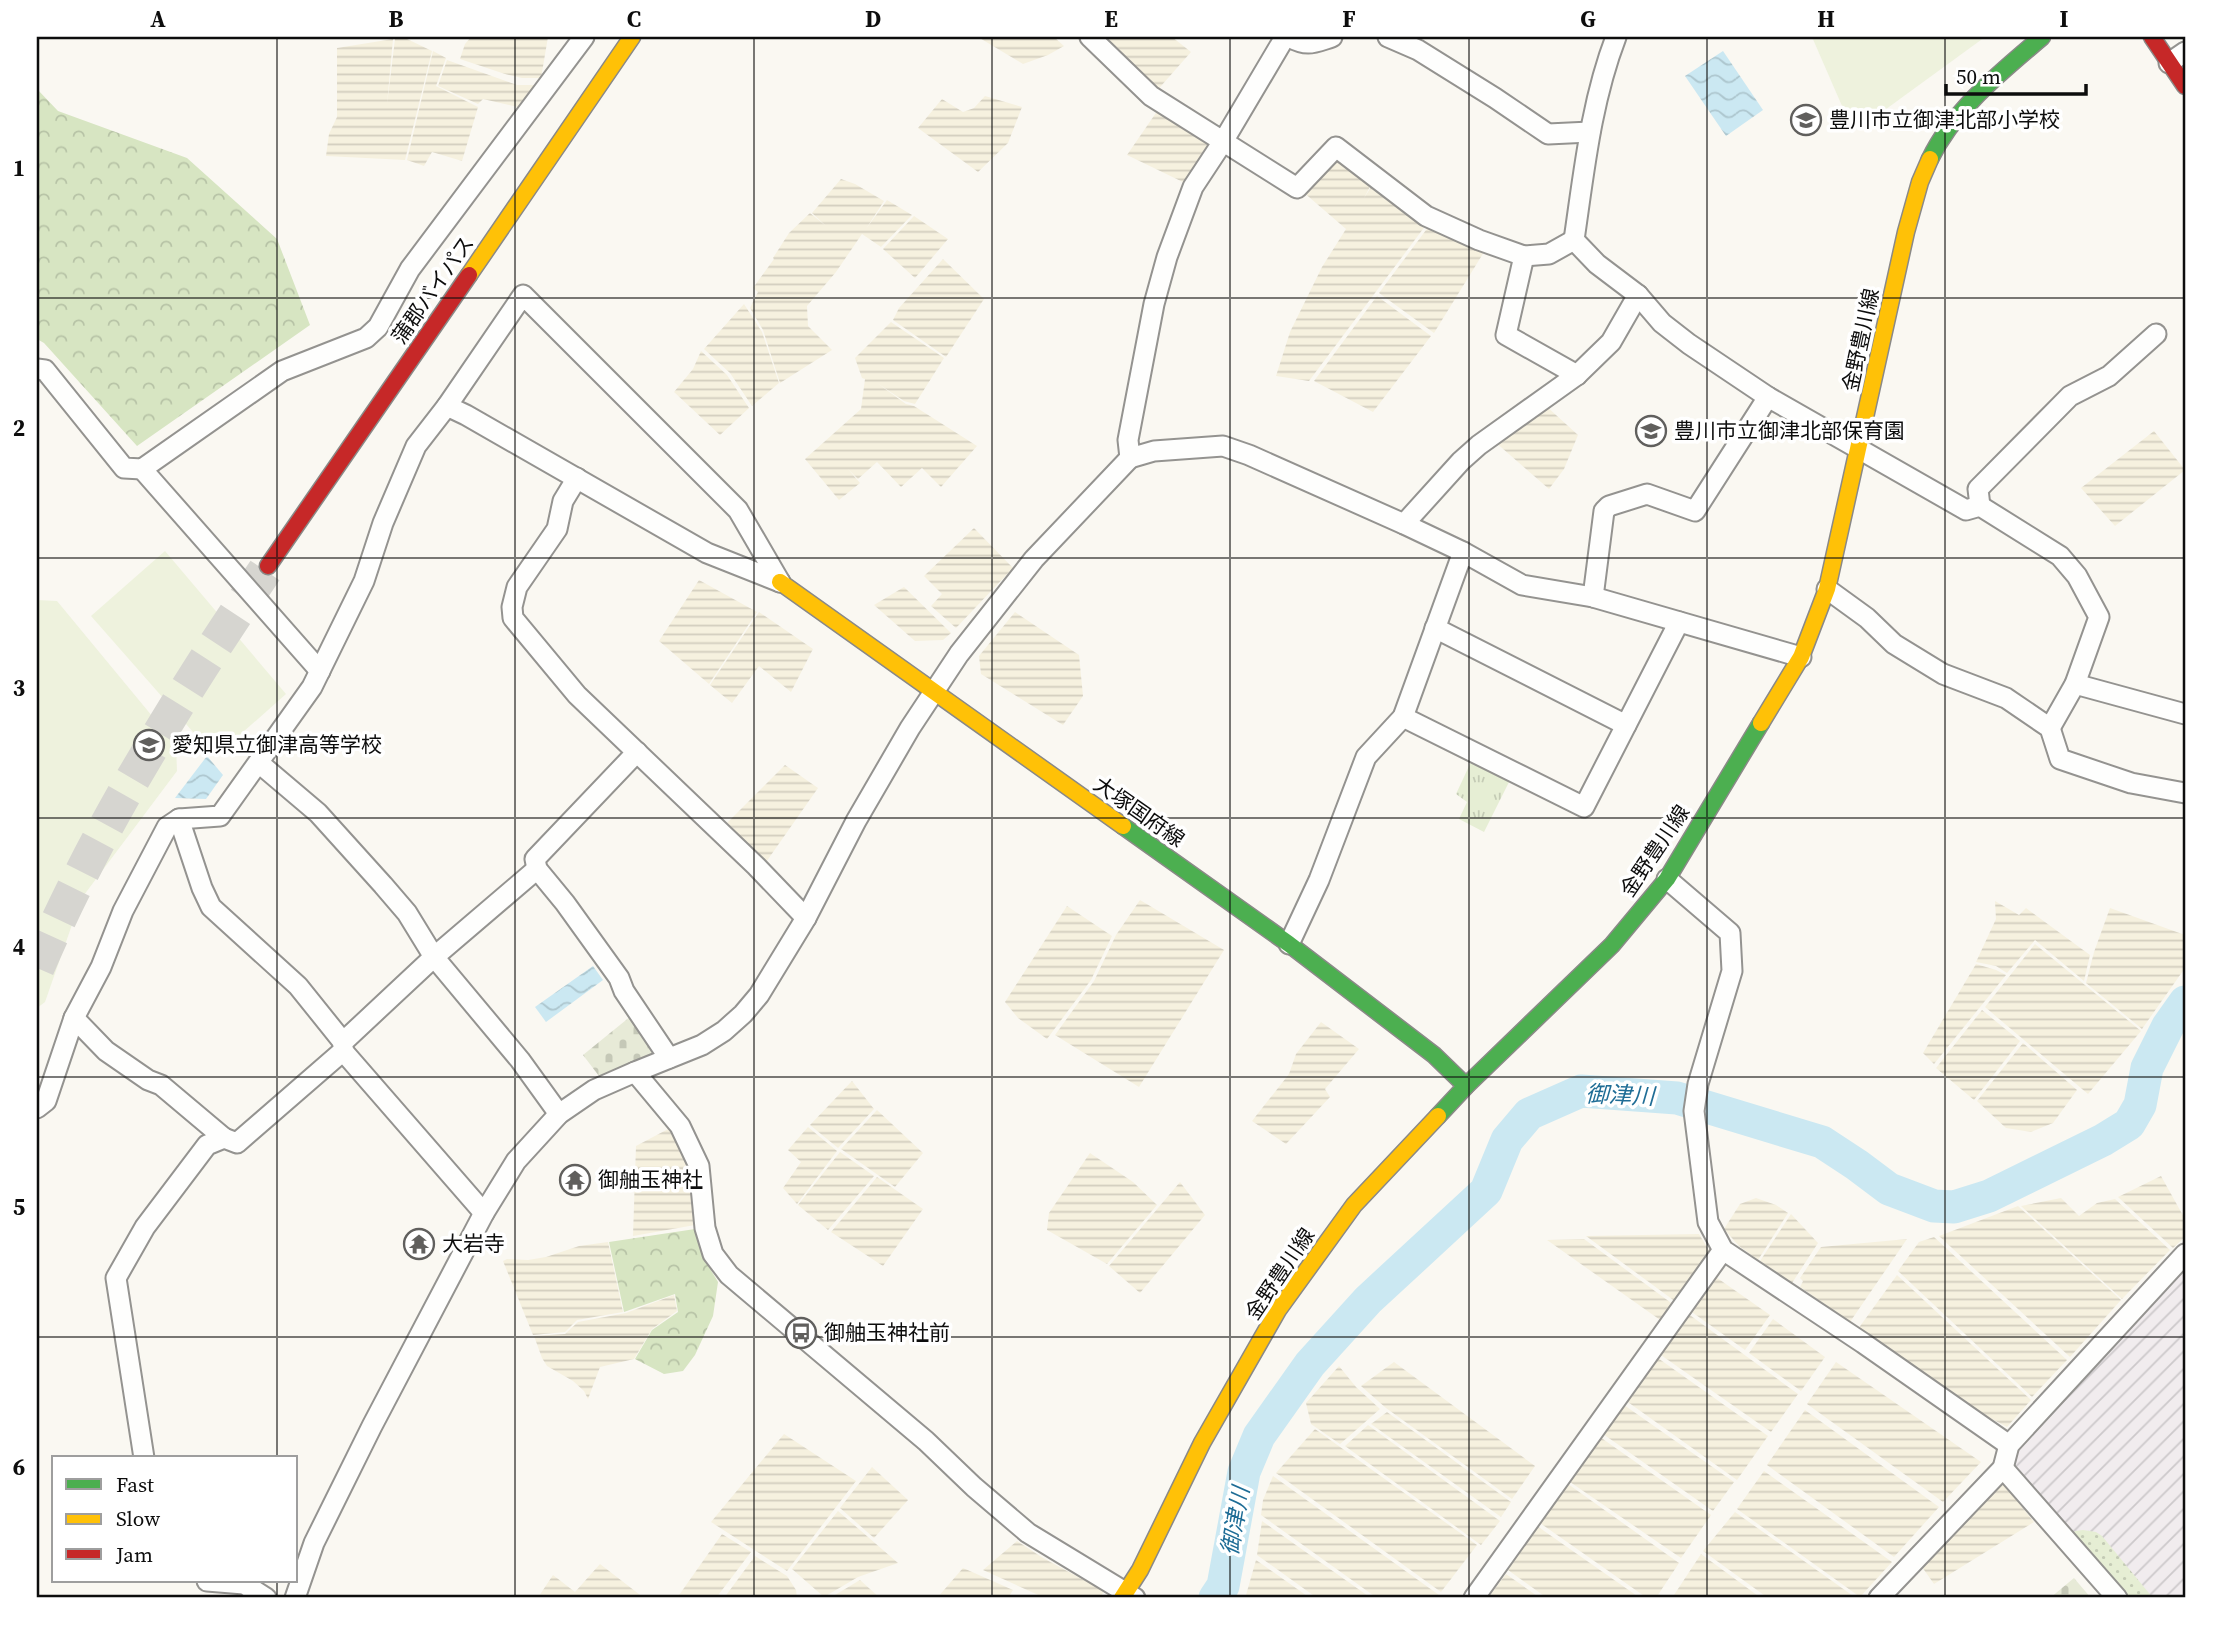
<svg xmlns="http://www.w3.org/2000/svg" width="2222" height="1635" font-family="'Source Serif 4','Noto Sans JP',serif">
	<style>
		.industrial { fill: url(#industrial-furrows) }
		.farmland { fill: url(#farmland-rules) }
		.grass { fill: url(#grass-dots) }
		.forest { fill: url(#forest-crowns) }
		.cemetery { fill: url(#cemetery-stones) }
		.park { fill: url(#park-tufts) }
		.pitch { fill: #eef2dd }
		.water { fill: url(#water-waves) }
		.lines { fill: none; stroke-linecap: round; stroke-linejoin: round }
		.river { stroke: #cbe8f2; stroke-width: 33 }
		.highway-tunnel { stroke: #d6d5d0; stroke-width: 35; stroke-dasharray: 35 18; stroke-linecap: butt }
		.street-casing { stroke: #949390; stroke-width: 23 }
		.fast-casing { stroke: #8a8987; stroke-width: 19 }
		.slow-casing { stroke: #8a8987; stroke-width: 19 }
		.jam-casing { stroke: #8a8987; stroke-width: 19 }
		.street { stroke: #fefefd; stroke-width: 19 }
		.fast { stroke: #4caf50; stroke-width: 16 }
		.slow { stroke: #ffc107; stroke-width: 16 }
		.jam { stroke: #c62828; stroke-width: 16 }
		.grid { fill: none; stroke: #0d0d0d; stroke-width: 2; stroke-opacity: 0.55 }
		.labels { text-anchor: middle; stroke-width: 7; stroke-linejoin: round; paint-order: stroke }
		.poi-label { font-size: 21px; fill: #0d0d0d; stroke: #fff; text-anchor: start }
		.street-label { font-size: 21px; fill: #0d0d0d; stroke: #fff }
		.water-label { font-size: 23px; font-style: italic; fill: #1f6d96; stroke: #fff }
		.neatline { fill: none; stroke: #0d0d0d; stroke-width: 2.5 }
		.grid-label { font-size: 23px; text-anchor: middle; font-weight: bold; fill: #0d0d0d }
	</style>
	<defs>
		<pattern id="industrial-furrows" width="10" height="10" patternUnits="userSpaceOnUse" patternTransform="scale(1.75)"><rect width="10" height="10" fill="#f1ecee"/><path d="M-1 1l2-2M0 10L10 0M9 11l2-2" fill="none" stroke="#cdc9cb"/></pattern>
		<pattern id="farmland-rules" width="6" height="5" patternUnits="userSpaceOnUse" patternTransform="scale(1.75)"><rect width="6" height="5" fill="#f6f1df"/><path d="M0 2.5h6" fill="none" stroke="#d2cdbe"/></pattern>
		<pattern id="grass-dots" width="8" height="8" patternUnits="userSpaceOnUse" patternTransform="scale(1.75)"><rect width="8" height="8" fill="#e6eed4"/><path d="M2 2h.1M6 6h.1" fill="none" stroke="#c4cbb5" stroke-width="1.8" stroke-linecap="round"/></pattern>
		<pattern id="forest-crowns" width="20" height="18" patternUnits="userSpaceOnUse" patternTransform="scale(1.75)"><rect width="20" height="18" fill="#d7e5c2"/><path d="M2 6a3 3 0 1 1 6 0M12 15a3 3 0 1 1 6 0" fill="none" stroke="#b7c3a6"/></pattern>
		<pattern id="cemetery-stones" width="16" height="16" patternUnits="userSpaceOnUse" patternTransform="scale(1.75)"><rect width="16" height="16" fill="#e7ead7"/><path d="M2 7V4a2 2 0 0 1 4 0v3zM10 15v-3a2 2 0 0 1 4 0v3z" fill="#c5c8b7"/></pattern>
		<pattern id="park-tufts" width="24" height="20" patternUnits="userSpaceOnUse" patternTransform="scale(1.75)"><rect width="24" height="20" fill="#e6eed4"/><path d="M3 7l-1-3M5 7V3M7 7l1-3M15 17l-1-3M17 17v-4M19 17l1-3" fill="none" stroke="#c4cbb5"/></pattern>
		<pattern id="water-waves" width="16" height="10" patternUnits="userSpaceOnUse" patternTransform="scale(1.75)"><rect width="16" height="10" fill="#cbe8f2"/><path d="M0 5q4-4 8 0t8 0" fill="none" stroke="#adc6ce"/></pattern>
	</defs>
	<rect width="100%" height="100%" fill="#faf8f2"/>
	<polygon class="industrial" points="2185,1270 2185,1598 2126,1598 2016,1466 2016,1454 2029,1435 2054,1411"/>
	<g class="farmland">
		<polygon points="471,37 548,37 541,78 522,78 505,74 460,59 465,44"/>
		<polygon points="978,37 1054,37 1064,46 1048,55 1023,64"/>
		<polygon points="1096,37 1172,37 1191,52 1154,94"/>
		<polygon points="405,38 432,51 405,160 326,156 329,134 337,117 337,48 393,39 387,104 395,39"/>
		<polygon points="433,51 446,58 436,86 478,107 462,161 432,152 424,166 407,160"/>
		<polygon points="447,60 517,85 536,85 526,109 483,99 478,104 438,86"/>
		<polygon points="985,96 1022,107 1008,143 978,172 918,128 942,99 963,112 974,108"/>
		<polygon points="1160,107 1215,142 1189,185 1127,155"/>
		<polygon points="1335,154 1372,183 1364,198 1373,184 1426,225 1309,381 1276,376 1290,332 1322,267 1346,229 1302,191"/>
		<polygon points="841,179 855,184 884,201 866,229 887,200 912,215 881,247 862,234 836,272 807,306 808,326 832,350 780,383 763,330 750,308 758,292 753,288 774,259 773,258 789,233 810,213 826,226 812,213"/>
		<polygon points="914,216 948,239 915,278 883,249"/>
		<polygon points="1429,226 1484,252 1434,333 1379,293"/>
		<polygon points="943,259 984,299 946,357 893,320 899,308"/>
		<polygon points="1377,296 1431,336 1373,412 1314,381"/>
		<polygon points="744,304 762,332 779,383 752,406 730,373 704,349"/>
		<polygon points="891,322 944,358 915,404 904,401 877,383 906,404 914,406 977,446 941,487 922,468 901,487 877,462 858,479 848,469 860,483 839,500 805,459 861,409 865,379 862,378 855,358"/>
		<polygon points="701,351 727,375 749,408 720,435 674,392 693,369"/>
		<polygon points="1545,405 1578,435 1564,469 1549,489 1494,441"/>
		<polygon points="2154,431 2185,470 2115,526 2081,488"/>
		<polygon points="974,528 1013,568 956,628 931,606 942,594 924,576"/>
		<polygon points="699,580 757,612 709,684 659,641"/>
		<polygon points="904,587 951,633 943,640 915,641 874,605"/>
		<polygon points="759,612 813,649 791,692 759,666 732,703 710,685"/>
		<polygon points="1015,612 1079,655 1083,696 1063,725 981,674 979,656"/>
		<polygon points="785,765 818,788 764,865 724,826"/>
		<polygon points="1140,900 1224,950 1139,1087 1055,1035 1094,981 1116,935"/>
		<polygon points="1995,901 2019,915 2026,908 2090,955 2084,981 2035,940 2007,973 1996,966 1976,962 1996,919"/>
		<polygon points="1067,906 1112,936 1091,980 1047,1039 1018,1018 1005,1002"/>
		<polygon points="2110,908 2185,935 2185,968 2142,1029 2086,983 2094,952"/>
		<polygon points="2035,944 2141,1031 2088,1094 1985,1007"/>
		<polygon points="1976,964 1996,970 2006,975 1934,1064 1923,1053"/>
		<polygon points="1982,1010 2020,1041 1974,1100 1936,1068"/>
		<polygon points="1321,1022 1359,1049 1325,1089 1330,1097 1286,1144 1252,1121 1289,1074 1296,1054"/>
		<polygon points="2023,1043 2077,1090 2053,1123 2031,1132 2006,1128 1977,1101"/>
		<polygon points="852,1081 874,1109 838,1148 810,1125"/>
		<polygon points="877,1110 923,1153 895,1187 841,1149"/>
		<polygon points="808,1127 837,1151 797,1204 783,1188 801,1162 788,1150"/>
		<polygon points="670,1128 683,1150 691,1177 695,1225 633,1236 636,1146"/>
		<polygon points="840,1152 874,1176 828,1230 798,1205"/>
		<polygon points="1090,1153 1133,1182 1157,1205 1107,1264 1047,1230 1049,1213"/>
		<polygon points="2161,1176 2185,1219 2185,1237 2173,1248 2118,1197"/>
		<polygon points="877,1177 923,1209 883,1266 831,1232"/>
		<polygon points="1180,1182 1205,1215 1140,1293 1109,1266"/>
		<polygon points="1756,1198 1776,1205 1788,1213 1758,1260 1739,1246 1724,1229 1740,1204"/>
		<polygon points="2061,1198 2079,1216 2097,1203 2115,1199 2170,1250 2122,1299 2021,1206"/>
		<polygon points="2018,1206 2121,1300 2070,1357 1939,1236"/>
		<polygon points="1791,1214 1818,1243 1792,1283 1760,1261"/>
		<polygon points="1699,1234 1711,1254 1676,1302 1586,1236"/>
		<polygon points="1934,1237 2067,1360 2032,1397 1898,1271 1919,1242"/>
		<polygon points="1584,1239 1674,1305 1663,1322 1547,1240"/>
		<polygon points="1907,1239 1850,1322 1800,1287 1803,1281 1800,1278 1821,1247"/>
		<polygon points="608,1242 623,1312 577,1320 565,1332 533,1335 503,1261 507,1259 528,1260 546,1257 579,1246"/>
		<polygon points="1713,1275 1770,1315 1745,1350 1689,1310"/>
		<polygon points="1897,1275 2031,1400 2007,1427 1975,1410 1858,1329"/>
		<polygon points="674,1295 677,1311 652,1329 634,1359 600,1367 588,1399 584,1391 573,1381 547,1366 542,1358 534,1336 565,1334 578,1322 626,1313"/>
		<polygon points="1687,1313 1798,1394 1771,1432 1658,1353"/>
		<polygon points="1773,1319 1825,1357 1801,1391 1749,1353"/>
		<polygon points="1655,1356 1768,1436 1737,1480 1625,1400"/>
		<polygon points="1394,1362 1535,1466 1512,1499 1386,1408 1361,1386"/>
		<polygon points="1836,1362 1981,1462 1943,1502 1807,1404"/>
		<polygon points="1339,1366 1356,1387 1380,1409 1340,1444 1311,1424 1306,1403"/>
		<polygon points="1624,1405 1734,1482 1713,1511 1603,1434"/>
		<polygon points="1805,1410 1939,1507 1894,1557 1767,1465"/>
		<polygon points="1387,1412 1511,1502 1501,1517 1371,1424"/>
		<polygon points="1368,1425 1500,1521 1481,1545 1345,1446"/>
		<polygon points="1315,1429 1477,1545 1441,1592 1276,1473"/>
		<polygon points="784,1434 856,1481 787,1571 711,1522"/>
		<polygon points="1600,1437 1711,1515 1681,1558 1570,1482"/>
		<polygon points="872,1467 908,1500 874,1538 840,1508"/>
		<polygon points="1764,1471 1892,1562 1860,1597 1737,1509"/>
		<polygon points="1273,1476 1439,1595 1437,1598 1377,1598 1261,1515 1263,1500"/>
		<polygon points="2002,1482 2034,1522 1934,1584 1922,1567 1931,1558 1929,1551"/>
		<polygon points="1568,1484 1679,1563 1656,1598 1647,1598 1540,1523"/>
		<polygon points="838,1511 898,1563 858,1577 824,1597 792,1569"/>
		<polygon points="1735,1512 1856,1598 1768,1598 1703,1551"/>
		<polygon points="1262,1521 1371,1598 1317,1598 1257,1555"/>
		<polygon points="1537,1526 1640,1598 1547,1598 1508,1570"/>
		<polygon points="722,1534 751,1552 716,1598 677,1598"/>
		<polygon points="1017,1541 1043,1558 1104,1591 1100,1598 1045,1598 983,1570"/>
		<polygon points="1701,1554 1761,1598 1672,1598"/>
		<polygon points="755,1556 787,1576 796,1590 797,1598 724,1598"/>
		<polygon points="1256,1560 1310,1598 1251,1598 1246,1595"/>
		<polygon points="600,1564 644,1598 542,1598 539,1596 553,1575 575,1592"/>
		<polygon points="963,1568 1013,1590 1008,1598 937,1598"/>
		<polygon points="1506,1574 1540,1598 1488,1598"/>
		<polygon points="860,1580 880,1598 830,1598"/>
	</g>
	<polygon class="grass" points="2083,1530 2096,1532 2102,1536 2153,1598 2128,1598 2073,1534 2075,1531"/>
	<g class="forest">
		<polygon points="37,89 58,111 187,158 277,239 310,325 137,446 44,343 37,339"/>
		<polygon points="695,1229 706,1262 718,1282 713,1316 695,1355 683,1371 664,1374 635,1359 652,1330 678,1312 675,1294 624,1312 609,1242"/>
	</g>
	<g class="cemetery">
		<polygon points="631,1016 654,1048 651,1056 602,1080 583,1055"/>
		<polygon points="2074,1578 2091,1598 2050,1598"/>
	</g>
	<polygon class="park" points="1471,762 1510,780 1484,832 1459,819 1467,802 1456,794"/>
	<g class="pitch">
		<polygon points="1812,37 1985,37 1871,120 1849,122"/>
		<polygon points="165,551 286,694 215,757 91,616"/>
		<polygon points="37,600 57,601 176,745 177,771 81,899 45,1002 37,1008"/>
	</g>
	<g class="water">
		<polygon points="1723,51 1763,110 1726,136 1685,76"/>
		<polygon points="207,756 223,775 206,799 175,798"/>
		<polygon points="593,966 603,980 546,1022 535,1007"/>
	</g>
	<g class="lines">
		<polyline class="river" points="1215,1598 1223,1586 1244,1472 1259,1436 1310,1364 1368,1300 1486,1191 1507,1140 1529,1114 1581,1091 1677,1098 1822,1142 1857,1165 1889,1189 1934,1206 1954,1207 1989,1196 2103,1140 2129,1124 2140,1105 2147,1068 2168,1026 2185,1002"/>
		<path class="highway-tunnel" d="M37,968c61,-142 144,-274 231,-402"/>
		<g class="street-casing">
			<g id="street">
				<polyline points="1090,37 1151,96 1297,188 1336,147 1426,216 1479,240 1524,256 1549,254 1574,240"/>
				<path d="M1289,37c19,10 24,6 43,0"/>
				<polyline points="1388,37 1418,50 1495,98 1548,134 1590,132"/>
				<path d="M1616,37c-25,65 -32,135 -42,203l23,24 41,31 24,28 27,21 79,53 198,113 14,-4 80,50 17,20 22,41 -24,67 -25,44"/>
				<polyline points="2169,63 2185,52"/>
				<polyline points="1524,256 1506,335 1577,375"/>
				<polyline points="37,369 45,370 124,468 142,469 282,371 366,338 378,327 410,269 584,37"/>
				<polyline points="447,406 466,415 707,553 780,582"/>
				<polyline points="1130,458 1154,451 1223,446 1249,455 1404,524 1463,552 1522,585 1593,597 1801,657"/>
				<polyline points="142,469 320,671"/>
				<polyline points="577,478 563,501 557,529 517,587 512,607 513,618 577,695 756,866 806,918"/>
				<polyline points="1980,506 1978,489 2070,396 2109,376 2156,334"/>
				<polyline points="1404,524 1461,461 1479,445 1577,375 1611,342 1638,295"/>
				<polyline points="1827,589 1867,618 1894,644 1943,674 2006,698 2050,728 2060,759 2131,783 2185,793"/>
				<polyline points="1593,597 1604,511 1609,506 1647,494 1695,511 1768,397"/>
				<polyline points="1435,628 1626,725"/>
				<polyline points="2075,684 2185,714"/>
				<polyline points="1403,717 1584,807 1679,622"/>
				<polyline points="637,752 535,859 537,869 565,903 619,978 624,991 669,1058"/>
				<polyline points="259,763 318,813 383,885 407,913 434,957 520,1060 559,1114"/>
				<polyline points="179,819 202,888 211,907 298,986 343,1042"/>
				<polyline points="1667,879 1730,933 1732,971 1698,1084 1694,1111 1708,1222 1723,1250 1863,1343 2009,1445"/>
				<polyline points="1289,944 1319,880 1366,757 1403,717 1463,552"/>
				<polyline points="74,1018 106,1051 148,1080 161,1085 224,1138"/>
				<polyline points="343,1051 484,1213"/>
				<polyline points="635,1072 680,1126 699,1166 705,1228 713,1254 729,1275 926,1441 974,1487 1028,1533 1135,1598"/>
				<polyline points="37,1108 46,1101 74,1018 101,967 123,911 167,827 179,819 220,816 312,687 364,581 383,523 416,446 447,406 523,295 738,510 780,582"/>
				<polyline points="144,1458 116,1278 145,1227 207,1145 224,1138 237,1143 343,1051 343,1042 434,957 537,869"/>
				<polyline points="2003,1468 2117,1598"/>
				<polyline points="207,1581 244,1584 266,1598"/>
				<polyline points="295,1598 314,1543 372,1426 484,1213 516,1161 559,1114 594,1090 635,1072 702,1045 724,1031 743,1014 759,995 806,918 856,821 910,728 959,654 1034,559 1130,458 1128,440 1154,304 1167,257 1193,187 1224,140 1285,37"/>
				<polyline points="1474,1598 1723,1250"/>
				<polyline points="1879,1598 2003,1468 2009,1445 2185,1254"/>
			</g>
		</g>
		<g class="fast-casing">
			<g id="fast">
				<path d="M1930,159c24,-50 71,-87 112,-122"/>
				<polyline points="1123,826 1289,944 1434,1055 1466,1086"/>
				<polyline points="1438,1116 1466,1086 1612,945 1667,879 1761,723"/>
			</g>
		</g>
		<g class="slow-casing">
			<g id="slow">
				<polyline points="469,275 632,37"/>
				<polyline points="780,582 1123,826"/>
				<polyline points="1761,723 1801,657 1827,589 1906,232 1920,182 1930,159"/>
				<polyline points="1122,1598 1140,1570 1202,1443 1278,1310 1354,1205 1438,1116"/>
			</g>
		</g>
		<g class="jam-casing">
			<g id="jam">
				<polyline points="2152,37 2185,86"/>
				<polyline points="268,566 469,275"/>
			</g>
		</g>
		<use href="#street" class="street"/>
		<use href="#fast" class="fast"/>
		<use href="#slow" class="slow"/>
		<use href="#jam" class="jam"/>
	</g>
	<path class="grid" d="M277,37v1421M515,37v1561M754,37v1561M992,37v1561M1230,37v1561M1469,37v1561M1707,37v1561M1945,37v1561M37,298h2148M37,558h2148M37,818h2148M37,1077h2148M37,1337h2148M277,1581v17"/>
	<defs>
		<g id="school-ring" transform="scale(1.575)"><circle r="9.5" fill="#fff" stroke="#605f5d" stroke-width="1.5"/><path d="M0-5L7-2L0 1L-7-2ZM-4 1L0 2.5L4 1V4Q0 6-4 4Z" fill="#605f5d"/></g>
		<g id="temple-ring" transform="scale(1.575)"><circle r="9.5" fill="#fff" stroke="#605f5d" stroke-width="1.5"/><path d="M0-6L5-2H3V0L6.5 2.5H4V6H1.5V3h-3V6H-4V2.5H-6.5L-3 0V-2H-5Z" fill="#605f5d"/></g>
		<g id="bus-ring" transform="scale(1.575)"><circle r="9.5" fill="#fff" stroke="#605f5d" stroke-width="1.5"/><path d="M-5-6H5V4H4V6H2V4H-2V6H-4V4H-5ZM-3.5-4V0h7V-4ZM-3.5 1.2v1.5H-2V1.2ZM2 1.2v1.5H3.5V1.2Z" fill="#605f5d"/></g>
	</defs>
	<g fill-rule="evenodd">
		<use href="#school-ring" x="1806" y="120"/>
		<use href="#school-ring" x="1651" y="431"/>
		<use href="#school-ring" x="149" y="745"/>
		<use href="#temple-ring" x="575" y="1180"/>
		<use href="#temple-ring" x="419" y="1244"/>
		<use href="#bus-ring" x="801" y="1333"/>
	</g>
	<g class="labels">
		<g class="poi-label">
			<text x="1829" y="127">豊川市立御津北部小学校</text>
			<text x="1674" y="438">豊川市立御津北部保育園</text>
			<text x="172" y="752">愛知県立御津高等学校</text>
			<text x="598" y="1187">御舳玉神社</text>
			<text x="442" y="1251">大岩寺</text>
			<text x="824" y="1340">御舳玉神社前</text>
		</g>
		<g class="street-label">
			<text transform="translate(433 290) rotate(-55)" y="7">蒲郡バイパス</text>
			<text transform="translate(1861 340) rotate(-78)" y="7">金野豊川線</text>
			<text transform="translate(1139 812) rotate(35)" y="7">大塚国府線</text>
			<text transform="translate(1655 851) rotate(-56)" y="7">金野豊川線</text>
			<text transform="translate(1280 1274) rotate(-56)" y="7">金野豊川線</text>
		</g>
		<g class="water-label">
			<text transform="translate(1620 1095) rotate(2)" y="8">御津川</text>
			<text transform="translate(1235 1521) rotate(-80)" y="8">御津川</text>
		</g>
	</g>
	<rect width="2222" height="1635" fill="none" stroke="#ffffff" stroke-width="77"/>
	<rect x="52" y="1456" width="245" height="126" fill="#ffffff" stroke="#9e9e9e" stroke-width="2"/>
	<rect x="66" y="1479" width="35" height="10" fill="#4caf50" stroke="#9e9e9e" stroke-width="2"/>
	<text x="116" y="1492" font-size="21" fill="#0d0d0d">Fast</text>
	<rect x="66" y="1514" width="35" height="10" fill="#ffc107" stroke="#9e9e9e" stroke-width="2"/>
	<text x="116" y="1526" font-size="21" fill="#0d0d0d">Slow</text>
	<rect x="66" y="1549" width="35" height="10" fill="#c62828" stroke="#9e9e9e" stroke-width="2"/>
	<text x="116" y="1562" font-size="21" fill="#0d0d0d">Jam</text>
	<path d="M1946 84v10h140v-10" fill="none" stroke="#0d0d0d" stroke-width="3.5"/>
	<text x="1956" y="84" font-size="21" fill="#0d0d0d" stroke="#ffffff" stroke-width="5" paint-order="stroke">50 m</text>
	<rect x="38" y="38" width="2146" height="1558" class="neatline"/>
	<g class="grid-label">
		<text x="158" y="27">A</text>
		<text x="396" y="27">B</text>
		<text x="634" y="27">C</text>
		<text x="873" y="27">D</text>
		<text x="1111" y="27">E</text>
		<text x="1349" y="27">F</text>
		<text x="1588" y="27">G</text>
		<text x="1826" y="27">H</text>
		<text x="2064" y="27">I</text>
		<text x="19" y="176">1</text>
		<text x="19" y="436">2</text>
		<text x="19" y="696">3</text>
		<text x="19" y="955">4</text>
		<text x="19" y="1215">5</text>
		<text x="19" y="1475">6</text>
	</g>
</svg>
